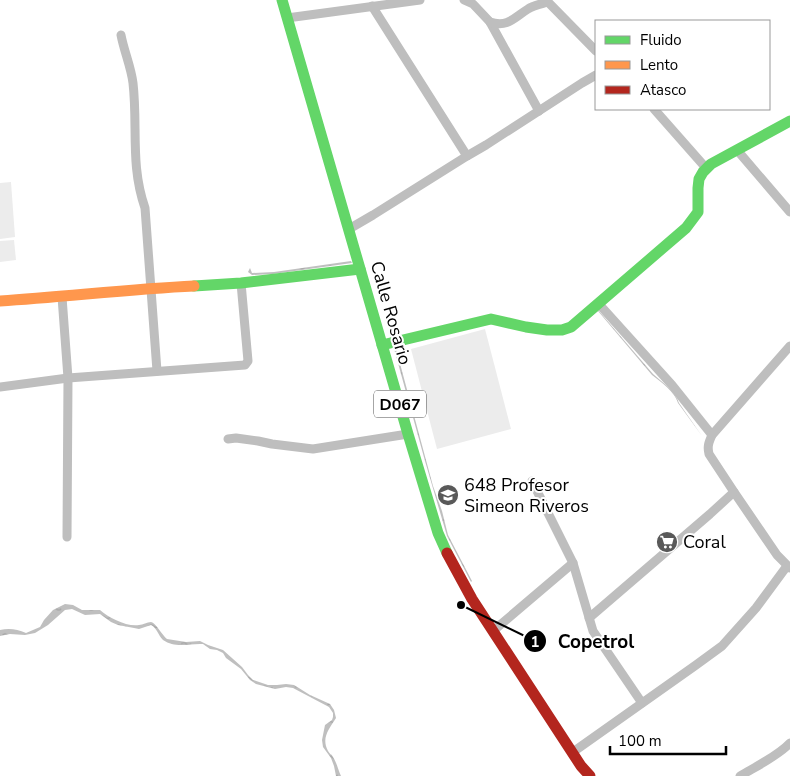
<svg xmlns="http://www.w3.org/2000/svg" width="790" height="776" font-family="'Nunito Sans',sans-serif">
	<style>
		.pitch { fill: #ececec }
		.water { fill: url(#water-ripples) }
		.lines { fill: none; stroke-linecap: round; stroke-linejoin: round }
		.street { stroke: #bebebe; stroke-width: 9 }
		.fast { stroke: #63d668; stroke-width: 11 }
		.slow { stroke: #ff974d; stroke-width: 11 }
		.jam { stroke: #b3261e; stroke-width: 11 }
		.labels { text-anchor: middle; stroke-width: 4; stroke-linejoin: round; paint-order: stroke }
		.shield { fill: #fff; stroke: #4c4c4c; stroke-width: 1 }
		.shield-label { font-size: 16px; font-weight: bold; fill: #000 }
		.street-label { font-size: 18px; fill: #000; stroke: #fff }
		.poi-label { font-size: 18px; fill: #000; stroke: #fff; text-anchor: start }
		.leader { fill: none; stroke: #000; stroke-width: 2 }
		.callout-dot { fill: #000; stroke: #fff; stroke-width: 2 }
		.mark-label { font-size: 15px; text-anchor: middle; font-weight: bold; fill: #fff }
		.callout-label { font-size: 19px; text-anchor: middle; font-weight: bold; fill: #000; stroke: #fff; stroke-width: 4; stroke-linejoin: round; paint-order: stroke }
	</style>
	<defs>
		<pattern id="water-ripples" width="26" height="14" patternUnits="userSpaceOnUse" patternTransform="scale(1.25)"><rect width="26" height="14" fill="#bfbfbf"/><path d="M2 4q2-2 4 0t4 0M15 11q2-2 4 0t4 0" fill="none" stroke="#a2a2a2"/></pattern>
	</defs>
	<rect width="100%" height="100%" fill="#fff"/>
	<g class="pitch">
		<polygon points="11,182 15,237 0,239 0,183"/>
		<polygon points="14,240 16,260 0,262 0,241"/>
		<polygon points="485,329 511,429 437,449 411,349"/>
	</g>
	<g class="water">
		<polygon points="351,261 352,263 273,274 252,275 248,272 250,268 252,273 274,272"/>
		<path d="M598,310l55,64c9,8 22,17 26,29l23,33 -24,-33c-3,-11 -17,-21 -26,-28l-54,-64 -20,17 -14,6 -25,-2 -17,-2 -32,-7 -95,22 38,141 9,25 6,24 24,46 -1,1 -24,-46 -22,-75 -32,-116 97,-23 32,7 17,3 25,1 7,-2 7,-3z"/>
		<path d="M65,604l8,1 9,5h18c9,8 27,17 39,15 4,0 8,-3 12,-3 5,1 11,13 16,17l19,3 14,-1 8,4 15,5 19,17 6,8 5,5 15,5h9l9,-1 8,1 16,10 20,9 4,6 2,8c-7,11 -15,20 -8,33 4,6 2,1 5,6 4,6 5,13 8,19h-5l-2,-10 -3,-8 -8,-11 -1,-7 3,-15 7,-5 1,-3v-4l-4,-6 -36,-19 -7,-1 -11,2 -19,-5 -6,-4 -9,-11 -15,-11 -3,-5 -6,-3 -7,-1 -7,-5c-13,-1 -27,5 -40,-4 -5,-5 -6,-12 -12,-15l-12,4 -5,-1 -16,-3 -7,-3 -11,-8 -15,1 -13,-6 -7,1 -17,15 -13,8 -10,2 -15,-1 -10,2v-6c9,-2 17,-1 26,3l14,-6 4,-7 9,-10z"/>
	</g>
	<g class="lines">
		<g class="street">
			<polyline points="464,0 473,4 490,22 539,111"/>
			<polyline points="372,6 467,156"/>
			<polyline points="287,18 420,0"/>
			<path d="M490,22c18,6 25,-5 38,-13 6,-4 13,-5 20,-7l48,49"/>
			<path d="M121,35c3,16 10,32 12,48 5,44 -3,82 12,125l12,163"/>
			<polyline points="654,109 706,168"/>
			<polyline points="737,150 790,212"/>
			<polyline points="349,229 373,215 467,156 486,145 582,83 596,75"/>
			<polyline points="62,297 68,378 67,537"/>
			<polyline points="598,303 672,385 712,435"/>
			<polyline points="0,387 68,378 245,365 248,361 241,283"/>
			<polyline points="228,439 236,438 258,441 272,444 313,449 408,434"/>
			<polyline points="532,481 573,563 593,631 642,703"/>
			<path d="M790,568l-13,-13 -43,-63 -25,-38c-2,-8 0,-12 3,-19l78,-89"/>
			<polyline points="589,618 710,514 734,492"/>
			<polyline points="493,631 573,563"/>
			<polyline points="573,752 696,665 722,646 756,608 787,566"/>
			<path d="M740,776c15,-9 38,-20 50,-33"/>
		</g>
		<g class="fast">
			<polyline points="282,0 408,434 438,533 447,553"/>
			<polyline points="194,286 241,283 360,269"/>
			<polyline points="382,345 491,319 526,327 547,330 562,330 571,327 686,228 698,212 698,188 699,179 703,172 711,164 790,121"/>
		</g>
		<path class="slow" d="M0,301c65,-4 129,-12 194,-15"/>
		<polyline class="jam" points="447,553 472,599 581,766 590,776"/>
	</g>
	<defs>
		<g id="school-disc" transform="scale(1.125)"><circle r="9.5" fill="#595959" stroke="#fff"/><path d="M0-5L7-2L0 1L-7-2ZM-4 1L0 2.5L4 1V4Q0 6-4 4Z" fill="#fff"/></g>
		<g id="supermarket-disc" transform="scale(1.125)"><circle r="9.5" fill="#595959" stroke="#fff"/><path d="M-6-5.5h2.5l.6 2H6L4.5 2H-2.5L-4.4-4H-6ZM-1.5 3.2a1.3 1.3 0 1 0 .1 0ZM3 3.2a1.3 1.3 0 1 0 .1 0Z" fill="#fff"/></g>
	</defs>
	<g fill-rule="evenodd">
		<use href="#school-disc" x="448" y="495"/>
		<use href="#supermarket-disc" x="667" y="542"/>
	</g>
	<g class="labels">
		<rect class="shield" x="374" y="390.5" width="52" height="27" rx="4"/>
		<g class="shield-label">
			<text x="400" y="410">D067</text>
		</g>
		<g class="street-label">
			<text transform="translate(391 313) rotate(74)" y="6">Calle Rosario</text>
		</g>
		<g class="poi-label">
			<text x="464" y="491">648 Profesor<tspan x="464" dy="21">Simeon Riveros</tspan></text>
			<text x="683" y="548">Coral</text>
		</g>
	</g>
	<path class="leader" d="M461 605L535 641"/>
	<g class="callout-dot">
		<circle cx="461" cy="605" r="5"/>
		<circle cx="535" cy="641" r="12"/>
	</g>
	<g class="mark-label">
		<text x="535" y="647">1</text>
	</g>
	<g class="callout-label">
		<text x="596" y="648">Copetrol</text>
	</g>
	<rect x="595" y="20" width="175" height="90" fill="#ffffff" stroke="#999999"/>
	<rect x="605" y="36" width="25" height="8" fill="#63d668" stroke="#999999"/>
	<text x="640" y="45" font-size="15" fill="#000000">Fluido</text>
	<rect x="605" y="61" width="25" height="8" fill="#ff974d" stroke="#999999"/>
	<text x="640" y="70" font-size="15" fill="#000000">Lento</text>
	<rect x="605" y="86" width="25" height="8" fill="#b3261e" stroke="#999999"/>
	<text x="640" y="95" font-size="15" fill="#000000">Atasco</text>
	<path d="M610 746v8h116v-8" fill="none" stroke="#000000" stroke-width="2.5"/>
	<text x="618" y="746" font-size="15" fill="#000000" stroke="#ffffff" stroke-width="4" paint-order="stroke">100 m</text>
</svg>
